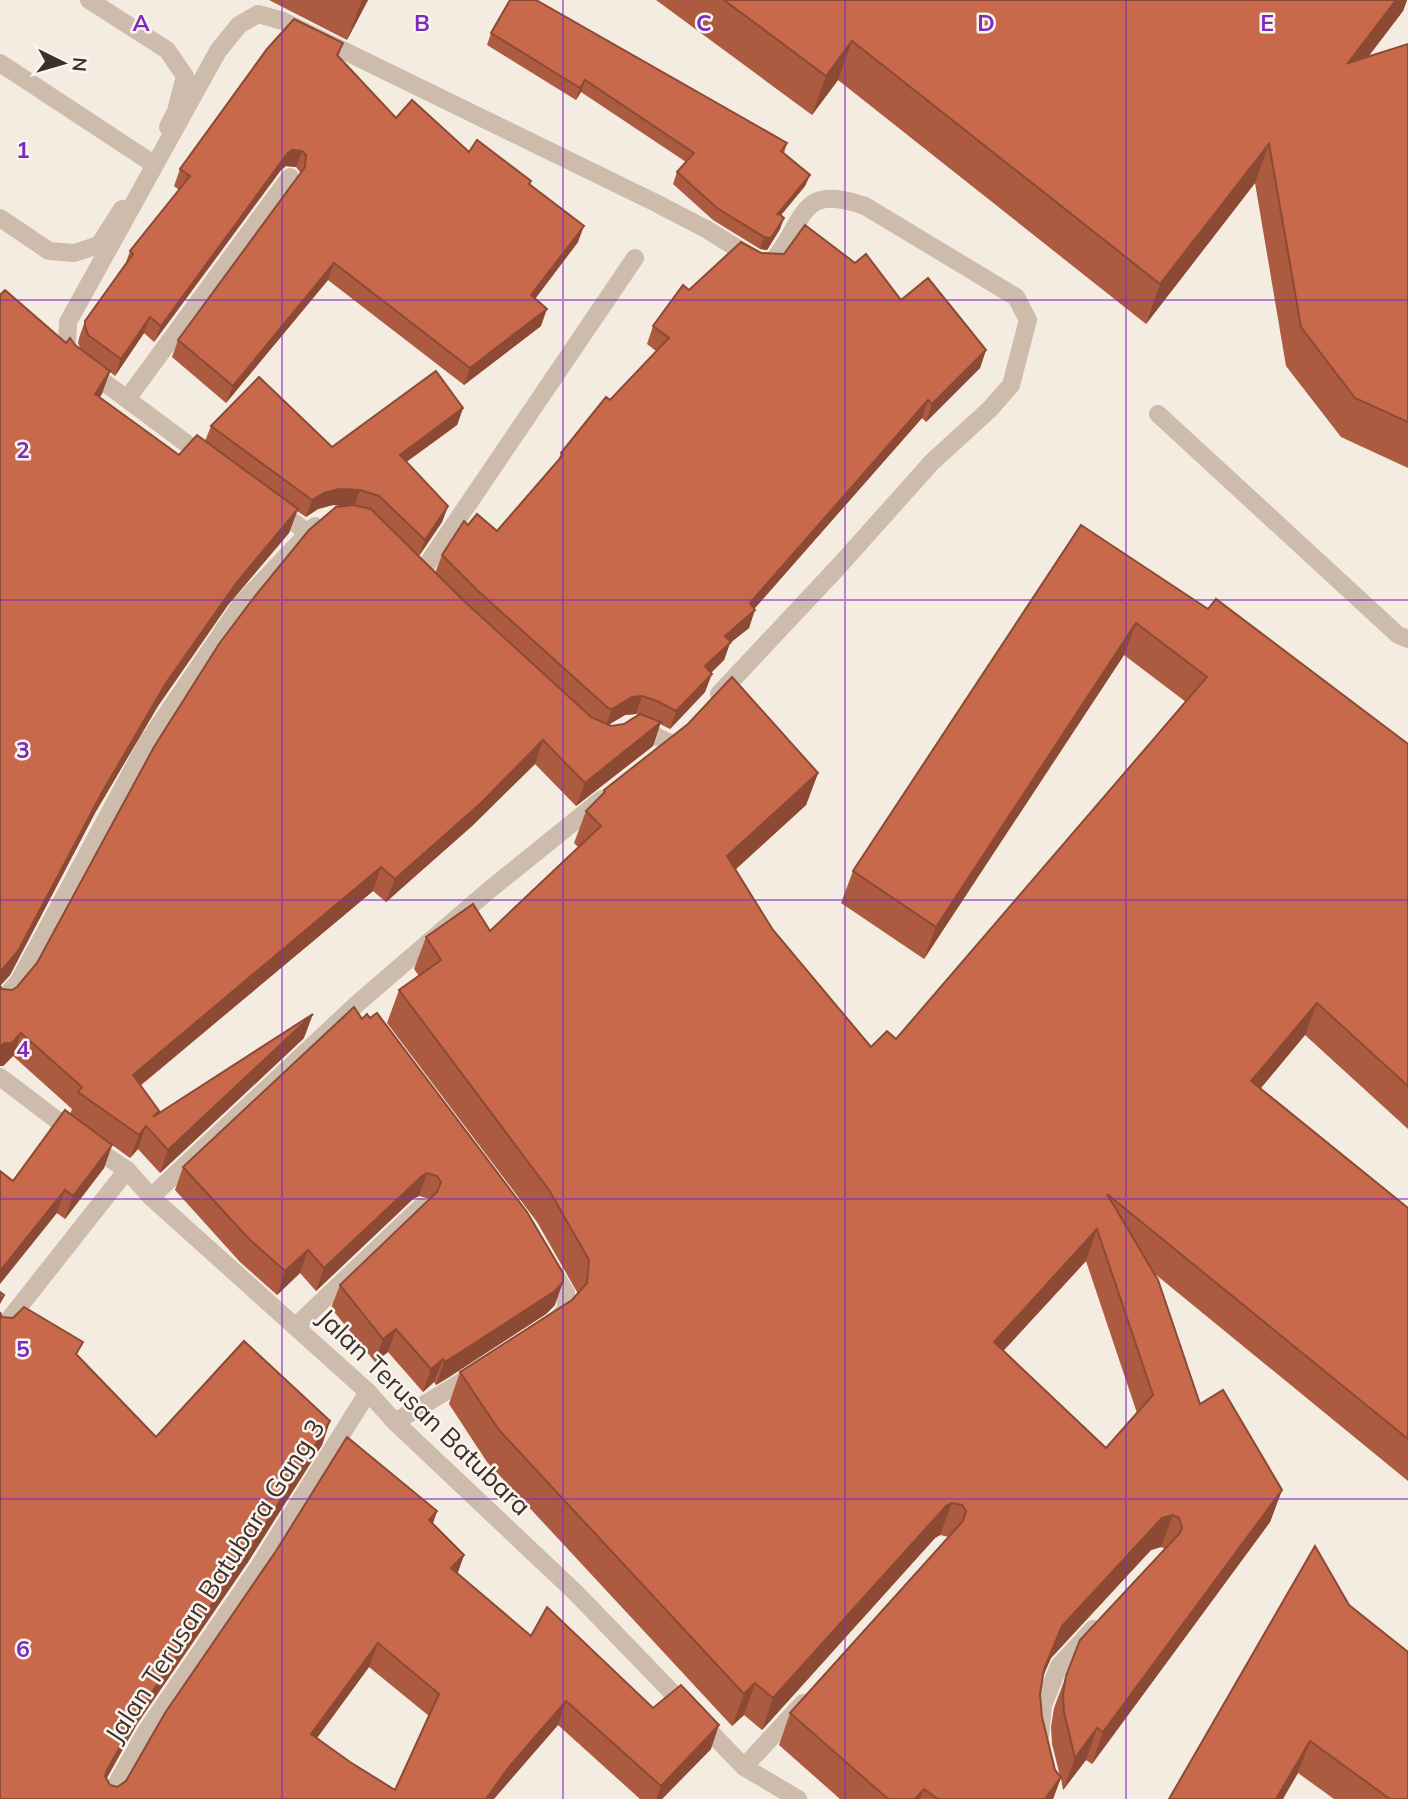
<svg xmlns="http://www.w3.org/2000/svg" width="1408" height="1799" font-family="Mulish,sans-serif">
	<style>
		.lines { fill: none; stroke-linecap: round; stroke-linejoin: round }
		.service { stroke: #cdbbac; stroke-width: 18 }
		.minor { stroke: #cdbbac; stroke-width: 18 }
		.wall { fill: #ac5a40; fill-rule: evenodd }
		.shaded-wall { fill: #8c4a34 }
		.building { fill: #c8694b; stroke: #8c4a34; stroke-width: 2; fill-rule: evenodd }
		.grid { fill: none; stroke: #7b2cbf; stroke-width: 2; stroke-opacity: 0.55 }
		.labels { text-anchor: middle; stroke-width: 5; stroke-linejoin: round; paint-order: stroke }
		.street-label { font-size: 26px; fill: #3b302b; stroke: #fbf5ee }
		.grid-label { font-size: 23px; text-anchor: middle; font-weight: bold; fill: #7b2cbf; stroke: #fbf5ee; stroke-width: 5; stroke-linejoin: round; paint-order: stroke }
	</style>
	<rect width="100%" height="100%" fill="#f4ebe1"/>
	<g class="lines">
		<g class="service">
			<polyline points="89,0 167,50 185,76 176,111 168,127"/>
			<polyline points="0,63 152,163"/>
			<polyline points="0,218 49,251 74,253 99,245 122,209"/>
			<polyline points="1158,414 1398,635 1408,639"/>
			<polyline points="1040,1738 1043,1705 1059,1666 1093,1629"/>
			<polyline points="744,1767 803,1703"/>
		</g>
		<g class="minor">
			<polyline points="127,399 290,177"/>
			<path d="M206,458l-133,-99 -6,-14 1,-23 150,-271 21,-26 19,-11 25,7 373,182 50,26 50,31 16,2c35,-42 26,-80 93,-56l151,91 12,23 -17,65 -21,24 -58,53 -93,104 -120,128"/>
			<polyline points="274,508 307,532"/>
			<polyline points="420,575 635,258"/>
			<polyline points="635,726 672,744"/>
			<polyline points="0,1003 19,981 147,743 242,603 315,526"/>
			<polyline points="0,1077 91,1146 127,1170 151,1197 368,1392 395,1422 576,1593 744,1767 798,1799"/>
			<polyline points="151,1197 358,1003 488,891 602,799"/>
			<polyline points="550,1267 566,1293 566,1309 555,1322"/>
			<polyline points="296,1326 421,1207"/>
			<polyline points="0,1331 127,1170"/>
			<polyline points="395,1422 473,1375"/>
			<polyline points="108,1799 147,1730 258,1568 368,1392"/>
		</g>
	</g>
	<g class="wall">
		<polygon points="269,0 368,0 347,40"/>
		<polygon points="656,0 1407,0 1403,11 1368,56 1408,44 1408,468 1341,437 1286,366 1255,183 1146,324 838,80 812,115"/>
		<polygon points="491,33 787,143 784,153 810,175 805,186 781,215 780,229 767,250 760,249 713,220 673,184 677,172 686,162 581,92 576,100 487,45"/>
		<path d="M343,43l-5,14 58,61 135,63 -1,4 48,57 -43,57 6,27 -77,59 -136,-105 -102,123 -54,-46 6,-17 122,-166v-2l-4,-5 -10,-1 -5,4 -127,172 -10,-9 -29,43 -5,-4 -10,25 79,58 26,-14 6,-15 121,21 131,-39 -6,17 -51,37 42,44 -6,16 -23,34 16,17 7,-18 26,-30 29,6 61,-70 3,-8 95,-102 -9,-7 6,-18 36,-36 72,-37 140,47 85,50 -6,18 -54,54 -4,-4 -168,191 -5,19 -19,15 -6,17 -13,13 -6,19 -35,37 -10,-5 -7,22 -77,60 -41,-42 -63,62 -86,76 -13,-11 -233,195 19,25 -2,4 147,-77 -144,135 -22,-24 -8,9 -18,-13 -8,23 -39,51 -52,-38 57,-67 2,-5 -59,-53 -10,10h-3v-80l2,3 10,1 5,-3 20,-24 305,-457 -9,-1 -15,4 -12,8 -9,-6 -8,22 -61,72 -70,101 -63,107 -85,162 -10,11 66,-643 9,2 6,5 -3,-7 1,-5 6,-17 39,-53 6,-17 49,-61 -5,-4 6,-17zM500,634l94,85 -3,-2zM636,714l2,1 -14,9 -13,2 -3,-1 17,-10z"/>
		<path d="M1081,525l327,219v385l-103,-94 -44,53 147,120v273l-253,-207 45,130 82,86 -12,32 -178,242 -6,-4 -23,30 -2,-12 -8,21h-213l-61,-54 11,-32 159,-176 -9,-2 -5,3 -173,192 -18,-15 -12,11 -245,-264 -38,-58 11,-32 112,-72 5,-5v-3l-40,-70 -150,-199 12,-33 20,-14 -5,-7 12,-32 64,-6 88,-84 -4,-4 12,-32 16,-16 2,-5 214,-17 -12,32 -71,65 38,60 98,117 25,-8 290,-337 -62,-47 -200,304 -83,-56 12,-32zM1086,1261l51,152 -31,35 -103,-97zM1161,1547l4,2 -99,127 -12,32 -3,19 1,17 8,32 -5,-6 -13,-53 -2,-23 3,-18 8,-18 100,-108z"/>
		<polygon points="354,1007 555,1305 546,1314 448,1378 436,1385 434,1382 423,1392 388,1352 375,1362 331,1308 340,1285 429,1200 429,1199 419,1196 413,1199 316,1291 300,1273 277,1295 240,1262 175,1190 183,1167"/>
		<path d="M2,1317l76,39 78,81 174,-16 -8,24 -74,117 -111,162 -30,54 3,7 7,2 9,-6 311,-270 -4,12 31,32 -7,19 74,62 122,72 58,41 -49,50h-22l-82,-74 -58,66 -500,8zM369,1667l60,49 -34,74 -45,-28 -33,-24z"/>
		<polygon points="1349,1605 1408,1799 1334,1799 1298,1773"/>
	</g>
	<g class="shaded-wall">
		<polygon points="362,0 368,0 347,40"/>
		<polygon points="1396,0 1407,0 1403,11 1334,102 1348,63"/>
		<polygon points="852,41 838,80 812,115 826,76"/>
		<polygon points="585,80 581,92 576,100 580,88"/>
		<polygon points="1269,144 1255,183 1146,324 1160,284"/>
		<polygon points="292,150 302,151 296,167 286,166 281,170 154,342 161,326 287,154"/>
		<polygon points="810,175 805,186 772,226 777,215"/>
		<polygon points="784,218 780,229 767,250 760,249 764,237"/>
		<polygon points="584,226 578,242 525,312 531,295"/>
		<polygon points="334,263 328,280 226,403 233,386"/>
		<polygon points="547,309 541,326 464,385 470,368"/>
		<polygon points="150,317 144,333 115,376 121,359"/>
		<polygon points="986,350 980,368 926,422 932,404"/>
		<polygon points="110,371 102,394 86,417 95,394"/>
		<polygon points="928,400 922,418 748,616 755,610 749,628 730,643 724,660 699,684 705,666 725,636 750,603"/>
		<polygon points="463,408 457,425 394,471 400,455"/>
		<polygon points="339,489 360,490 354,507 333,505 318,509 306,517 312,500 324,493"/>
		<polygon points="448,506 442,522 419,556 425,540"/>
		<polygon points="298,509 289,533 228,605 158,706 95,813 10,975 0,986 0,972 166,683 237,582"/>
		<polygon points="1136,623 1124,655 924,959 936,927"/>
		<polygon points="712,674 705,692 670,729 676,711"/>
		<polygon points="642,696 636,714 625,715 605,727 612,709 632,697"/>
		<polygon points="661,722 653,746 576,806 585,783"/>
		<polygon points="543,740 535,764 472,826 386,902 395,879"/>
		<polygon points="818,773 806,805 715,888 727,856"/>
		<polygon points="381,867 373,891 124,1099 133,1075"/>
		<polygon points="1317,1003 1305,1035 1240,1113 1251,1081"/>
		<polygon points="313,1014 304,1038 160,1173 168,1150"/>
		<polygon points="21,1033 13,1056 3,1066 0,1066 0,1046"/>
		<polygon points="146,1126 138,1149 130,1158 139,1135"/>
		<polygon points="112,1145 104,1168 65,1219 73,1196"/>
		<polygon points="427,1173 419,1196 413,1199 316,1291 324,1268 422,1176"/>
		<polygon points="65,1190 57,1213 0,1284 0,1271"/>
		<polygon points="1097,1229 1086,1261 982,1374 994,1342"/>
		<polygon points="308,1250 300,1273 277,1295 285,1271"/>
		<polygon points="563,1282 555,1305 546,1314 436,1385 444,1362"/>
		<polygon points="396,1329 388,1352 375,1362 383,1339"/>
		<polygon points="443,1359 434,1382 423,1392 431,1369"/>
		<polygon points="330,1421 322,1445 248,1562 137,1724 98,1793 107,1770 146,1701"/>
		<polygon points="1282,1490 1270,1522 1092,1764 1103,1732"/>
		<polygon points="952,1503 940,1535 935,1538 762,1730 773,1698 946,1506"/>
		<polygon points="437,1511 429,1535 429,1520"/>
		<polygon points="1173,1515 1161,1547 1151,1550 1051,1658 1032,1701 1044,1669 1062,1626 1162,1518"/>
		<polygon points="464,1555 456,1578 451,1568"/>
		<polygon points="378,1643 369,1667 303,1757 311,1734"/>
		<polygon points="755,1683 744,1715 732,1726 744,1694"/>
		<polygon points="566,1701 558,1725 494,1799 486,1799 508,1768"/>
		<polygon points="719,1725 711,1749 662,1799 656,1799 661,1786"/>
		<polygon points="1097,1728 1086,1760 1063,1790 1075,1758"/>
		<polygon points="1310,1741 1298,1773 1283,1799 1276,1799"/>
		<polygon points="1061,1777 1053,1799 1045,1799"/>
		<polygon points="924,1789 920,1799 915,1799"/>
	</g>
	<g class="building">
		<polygon points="510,0 536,0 787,143 781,151 810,175 777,215 778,213 784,218 771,238 764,237 717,208 677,172 694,153 585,80 580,88 491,33"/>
		<polygon points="724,0 1396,0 1348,63 1408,44 1408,422 1355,398 1301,327 1269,144 1160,284 852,41 826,76"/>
		<polygon points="294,19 343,43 337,55 396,118 412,100 469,152 477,140 531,181 529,184 584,226 531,295 547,309 470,368 334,263 233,386 178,340 305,167 306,155 302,151 292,150 287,154 161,326 150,317 121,359 88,335 85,326 85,321 133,254 130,251 190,176 180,169 267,49"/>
		<polygon points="805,225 855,263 866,254 901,300 928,278 986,350 932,404 928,400 750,603 755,610 725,636 731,642 705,666 712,674 676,711 657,701 642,696 632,697 612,709 608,708 477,590 442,555 464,521 468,525 477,514 497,531 563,455 561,453 606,397 610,400 669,338 653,326 683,285 689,290 741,242 761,253 784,254"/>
		<polygon points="5,290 66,343 70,338 75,345 110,371 95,394 179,455 197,435 298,509 237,582 166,683 104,789 18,951 0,972 0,295"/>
		<polygon points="436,371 463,408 400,455 448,506 425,540 379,496 360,490 339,489 324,493 312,500 211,426 259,377 332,447"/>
		<polygon points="353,505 371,509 464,601 591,717 611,726 624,724 640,714 661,722 585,783 543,740 481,803 395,879 381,867 133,1075 159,1111 153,1117 313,1014 168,1150 146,1126 139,1135 78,1092 82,1087 21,1033 12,1043 5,1043 0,1046 0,986 2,989 12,990 17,987 37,963 154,747 219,644 255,596 309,530 336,507"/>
		<path d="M1081,525l127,84 8,-10 192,145v342l-91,-83 -66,78 157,127v231l-301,-245 51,86 42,124 23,-14 59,100 -179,242 -6,-4 -22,30 -11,-46 -1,-18 3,-18 14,-36 99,-106 3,-6 -3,-10 -6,-3 -11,3 -100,108 -18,43 -4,25 2,23 13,53 6,7 -16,22h-107l-14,-10 -9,10h-27l-98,-86 173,-192 3,-10 -4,-6 -10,-2 -6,3 -173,192 -18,-15 -11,11 -245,-264 -39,-58 112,-72 15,-17 2,-23 -40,-70 -150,-200 42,-30 -15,-23 47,-33 17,27 111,-105 -15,-15 19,-19 -1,-2 84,-66 44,-47 86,96 -91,83 46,74 98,117 16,-16 9,8 311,-362 -71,-54 -200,304 -83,-56zM1097,1229l56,166 -47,53 -112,-106z"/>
		<polygon points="354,1007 362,1019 367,1014 370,1018 377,1013 527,1212 563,1273 563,1282 555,1291 456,1355 444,1362 443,1359 431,1369 396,1329 383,1339 340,1285 437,1192 441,1182 437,1176 427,1173 422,1176 324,1268 308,1250 285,1271 249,1239 183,1167"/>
		<polygon points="65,1110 112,1145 73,1196 65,1190 0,1271 0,1171 13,1181"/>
		<polygon points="0,1292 4,1295 0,1302"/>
		<path d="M24,1307l59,35 -7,12 80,83 88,-96 86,80 -73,117 -111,163 -39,69 -2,6 5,9 7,2 9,-6 39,-68 111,-162 71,-114 90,74 -8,9 35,35 -13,13 80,68 16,-29 106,101 28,-23 38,40 -58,61 -95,-85 -58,67 -22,31h-486v-487l2,5 11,1zM378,1643l61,51 -44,96 -45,-28 -39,-28z"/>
		<polygon points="1315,1546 1349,1605 1408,1652 1408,1799 1390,1799 1310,1741 1276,1799 1169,1799"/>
	</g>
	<path class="grid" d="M282,0v1799M563,0v1799M845,0v1799M1126,0v1799M0,300h1408M0,600h1408M0,900h1408M0,1199h1408M0,1499h1408"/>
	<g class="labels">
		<g class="street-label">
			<text transform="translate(424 1412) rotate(44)" y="9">Jalan Terusan Batubara</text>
			<text transform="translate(215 1581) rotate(-57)" y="9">Jalan Terusan Batubara Gang 3</text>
		</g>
	</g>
	<g class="grid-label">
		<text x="141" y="31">A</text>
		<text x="422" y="31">B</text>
		<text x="704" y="31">C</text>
		<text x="986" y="31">D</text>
		<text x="1267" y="31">E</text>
		<text x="23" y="158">1</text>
		<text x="23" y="458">2</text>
		<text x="23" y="758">3</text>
		<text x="23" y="1057">4</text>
		<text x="23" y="1357">5</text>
		<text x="23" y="1657">6</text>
	</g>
	<g transform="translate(63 63) rotate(95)" stroke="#fbf5ee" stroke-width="5" paint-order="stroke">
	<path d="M0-5L12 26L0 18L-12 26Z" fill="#3b302b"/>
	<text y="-10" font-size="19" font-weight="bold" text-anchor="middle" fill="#3b302b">N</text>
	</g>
</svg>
